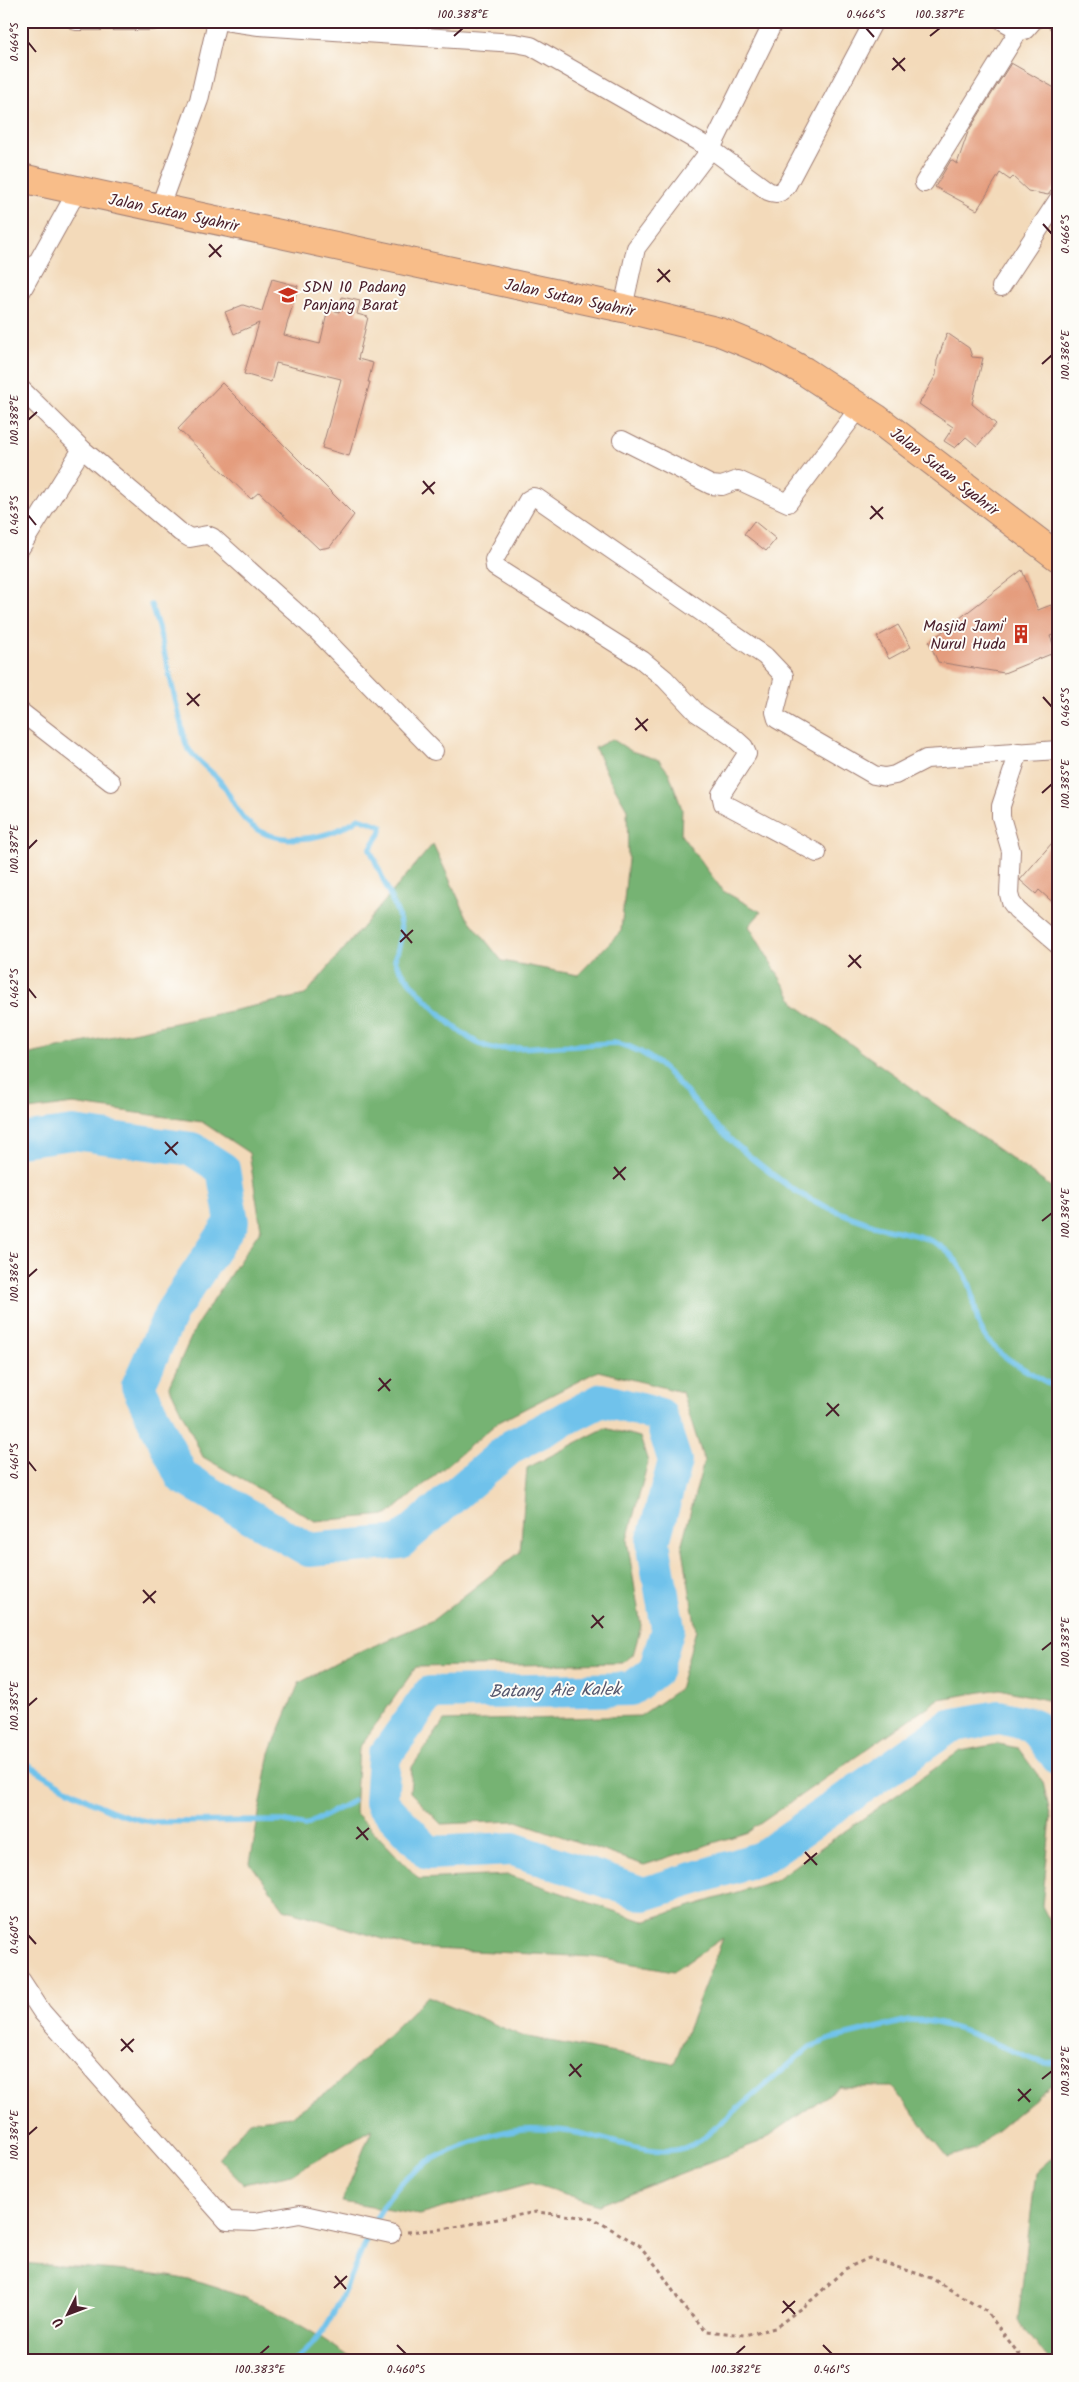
<svg xmlns="http://www.w3.org/2000/svg" width="1079" height="2382" font-family="Kalam,sans-serif">
	<style>
		.forest { fill: #76b373; stroke: #60694f }
		.lines { fill: none; stroke-linecap: round; stroke-linejoin: round }
		.stream { stroke: #6fc2eb; stroke-width: 5.5 }
		.river { stroke: #6fc2eb; stroke-width: 34 }
		.building { fill: #e49c7d }
		.minor-casing { stroke: #9e7c72; stroke-width: 20 }
		.trunk-casing { stroke: #9e7c72; stroke-width: 30 }
		.path { stroke: #9e7c72; stroke-width: 3; stroke-dasharray: 4 4; stroke-linecap: butt }
		.minor { stroke: #fff; stroke-width: 18 }
		.trunk { stroke: #f8bd89; stroke-width: 28 }
		.ticks { fill: none; stroke: #4a1f2b; stroke-width: 2 }
		.labels { text-anchor: middle; stroke-width: 4; stroke-linejoin: round; paint-order: stroke }
		.street-label { font-size: 16px; fill: #4a1f2b; stroke: #fdfcf7 }
		.poi-label { font-size: 16px; fill: #4a1f2b; stroke: #fdfcf7; text-anchor: start }
		.water-label { font-size: 18px; font-style: italic; fill: #57586e; stroke: #fdfcf7 }
		.neatline { fill: none; stroke: #4a1f2b; stroke-width: 2 }
		.ticks-label { font-size: 12px; text-anchor: middle; fill: #4a1f2b }
	</style>
	<rect width="100%" height="100%" fill="#fdfcf7"/>
	<filter id="ink" filterUnits="userSpaceOnUse"><feTurbulence type="fractalNoise" baseFrequency=".02" numOctaves="2"/><feDisplacementMap in="SourceGraphic" scale="10" xChannelSelector="R" yChannelSelector="G"/><feConvolveMatrix kernelMatrix="1 2 1 2 8 2 1 2 1" color-interpolation-filters="sRGB"/></filter>
	<filter id="wash" filterUnits="userSpaceOnUse"><feTurbulence type="fractalNoise" baseFrequency=".0096" numOctaves="4" result="noise"/><feDisplacementMap in="SourceGraphic" scale="20" xChannelSelector="R" yChannelSelector="G"/><feGaussianBlur stdDeviation="1.12" result="paint"/><feColorMatrix in="noise" values="0 0 0 0 0 0 0 0 0 0 0 0 0 0 0 0 0 1.4 0 .05"/><feComposite in="paint" operator="in"/></filter>
	<g filter="url(#wash)">
		<rect width="100%" height="100%" fill="#f3daba"/>
		<g class="forest">
			<polygon points="612,739 631,751 659,760 669,773 682,809 681,835 723,891 761,912 749,926 796,1005 1058,1192 1058,1711 1050,1701 1000,1689 939,1699 748,1832 644,1865 517,1821 441,1824 410,1792 412,1767 444,1721 640,1716 679,1689 696,1630 682,1543 704,1461 682,1392 598,1371 497,1423 388,1515 315,1521 203,1457 169,1386 197,1324 261,1229 249,1153 202,1122 73,1104 21,1111 21,1056 305,995 433,844 467,917 502,961 578,975 621,931 628,859 627,809 608,776 595,748"/>
			<polygon points="605,1428 640,1437 648,1462 627,1540 641,1626 633,1655 622,1663 416,1667 359,1748 355,1812 419,1879 509,1875 643,1921 773,1881 960,1751 998,1744 1018,1748 1043,1782 1051,1818 1042,1906 1058,1937 1058,2080 975,2149 948,2157 892,2087 839,2087 759,2143 599,2205 531,2183 419,2215 342,2202 372,2129 292,2174 243,2184 218,2158 250,2121 291,2116 332,2089 428,1996 522,2036 674,2064 723,1938 674,1971 593,1957 413,1948 284,1909 250,1863 270,1753 299,1683 346,1658 433,1620 520,1552 527,1468"/>
			<polygon points="1058,2152 1058,2361 1049,2361 1018,2320 1036,2172"/>
			<path d="M21,2263c47,4 94,6 141,12 70,10 136,44 193,86h-334z"/>
		</g>
		<g class="lines">
			<g class="stream">
				<path d="M151,605l8,25 27,115c9,16 23,23 34,36 10,12 14,27 25,39 30,30 83,20 114,-2l23,8 -2,8 -10,15 28,65 4,20 -7,26c6,16 51,61 66,72 10,8 22,15 35,17l120,-6c47,10 70,53 102,85 22,22 48,42 73,60 20,14 59,29 83,37 26,9 55,8 76,29 10,10 19,25 22,39 4,16 4,32 15,46 16,22 48,35 71,50"/>
				<path d="M21,1761c42,24 83,54 131,61l130,-1 23,5 48,-25"/>
				<path d="M294,2361c65,-48 58,-147 126,-194 23,-16 75,-36 103,-38 15,-1 34,1 49,3 32,5 81,26 112,16 6,-2 12,-5 17,-8l109,-93 21,-8 78,-19c39,-1 89,26 125,40l12,3 12,-1"/>
			</g>
			<polyline class="river" points="21,1140 73,1133 192,1149 223,1169 232,1222 172,1311 138,1386 182,1477 309,1550 400,1542 512,1446 602,1400 660,1415 675,1461 653,1542 668,1628 655,1671 631,1689 430,1693 384,1757 381,1802 429,1853 513,1849 644,1894 761,1858 950,1726 999,1717 1033,1725 1058,1758"/>
		</g>
		<g id="blocks">
			<g class="building">
				<polygon points="1011,63 1058,90 1058,182 1048,195 1028,191 1013,177 1010,180 1000,173 977,210 935,187 951,160 957,164 968,132"/>
				<polygon points="272,279 298,286 284,335 320,344 328,309 339,312 342,297 360,301 357,314 368,317 358,359 373,363 368,382 370,382 349,456 322,448 341,379 276,363 271,382 244,374 259,323 234,334 225,312 243,305 262,311"/>
				<polygon points="947,333 969,348 972,357 983,358 972,404 996,424 977,446 966,437 955,448 944,441 953,427 919,404 936,375 937,361"/>
				<polygon points="222,383 354,515 330,547 319,549 259,492 251,499 178,429"/>
				<polygon points="754,521 776,539 766,551 744,534"/>
				<polygon points="1022,570 1038,610 1051,605 1058,621 1058,633 1050,636 1056,652 1004,673 938,662 929,642"/>
				<polygon points="898,625 911,647 889,659 877,637"/>
				<polygon points="1058,836 1058,907 1039,890 1036,894 1020,880"/>
			</g>
		</g>
	</g>
	<g filter="url(#ink)">
		<use href="#blocks" fill-opacity="0" stroke="#9e7c72" stroke-width="1"/>
		<g class="lines">
			<g class="minor-casing">
				<g id="minor">
					<polyline points="76,21 153,21"/>
					<path d="M224,21l35,5 256,17 16,3 180,103 57,42c9,4 13,2 19,-6l87,-164"/>
					<polyline points="1003,21 1019,30 1025,30 1033,21"/>
					<polyline points="1056,21 1058,22"/>
					<polyline points="924,183 1019,30"/>
					<polyline points="159,209 199,100 217,21"/>
					<polyline points="1001,287 1058,200"/>
					<polyline points="21,292 77,191"/>
					<polyline points="623,308 636,248 711,149 774,21"/>
					<polyline points="21,389 82,449 180,532 190,538 207,535 212,537 318,632 434,751"/>
					<polyline points="622,440 711,485 722,486 738,480 788,503 860,407"/>
					<polyline points="21,547 82,449"/>
					<polyline points="21,712 111,782"/>
					<polyline points="1019,752 1001,806 1001,817 1011,851 1009,894 1011,902 1017,910 1058,945"/>
					<polyline points="817,853 723,803 721,794 747,754 744,747 733,737 697,713 665,679 642,660 495,567 494,560 528,500 533,497 537,498 765,656 784,676 775,712 777,719 874,775 885,777 895,775 926,759 1058,750"/>
					<polyline points="21,1980 42,2012 227,2221 255,2222 300,2214 391,2234"/>
				</g>
			</g>
			<g class="trunk-casing">
				<polyline id="trunk" points="21,178 623,308 720,332 769,352 804,371 876,418 1058,557"/>
			</g>
			<polyline class="path" points="407,2232 443,2229 536,2212 592,2218 639,2245 659,2269 684,2308 707,2331 744,2335 775,2328 813,2299 845,2269 869,2258 931,2278 987,2312 1024,2361"/>
			<use href="#minor" class="minor"/>
			<use href="#trunk" class="trunk"/>
		</g>
	</g>
	<path class="ticks" d="M866,28l8,9M454,36l9,-8M930,36l10,-8M28,42l8,10M893,58l12,13M892,70l13,-12M1043,224l9,10M209,244l12,13M209,257l13,-12M658,269l12,13M657,282l13,-12M1042,364l10,-9M28,420l9,-8M423,481l11,13M422,494l13,-12M871,506l12,13M28,515l8,10M870,519l13,-12M187,693l12,13M1043,697l9,10M187,705l13,-11M636,718l11,13M635,730l13,-11M1042,793l10,-9M28,849l9,-9M401,930l11,13M400,942l13,-12M849,955l12,13M848,967l13,-12M28,988l8,10M165,1142l12,13M165,1154l13,-12M614,1167l11,13M613,1179l13,-12M1042,1221l10,-8M28,1277l9,-8M379,1378l11,13M378,1391l13,-12M827,1403l12,13M826,1416l13,-12M28,1461l8,10M143,1590l12,13M143,1603l13,-12M592,1615l11,13M591,1628l13,-12M1042,1650l10,-8M28,1706l9,-8M357,1827l11,13M356,1839l13,-11M805,1852l12,13M804,1864l13,-11M28,1935l8,9M121,2039l12,13M121,2051l13,-12M570,2064l11,13M569,2076l13,-12M1042,2079l10,-8M1018,2089l12,13M1018,2101l13,-12M28,2135l9,-8M335,2276l11,13M334,2288l13,-12M783,2301l12,13M782,2313l13,-12M397,2345l9,9M823,2345l9,9M260,2354l9,-8M736,2354l9,-8"/>
	<defs>
		<g id="school-bare" transform="scale(1.5)"><path d="M0-5L7-2L0 1L-7-2ZM-4 1L0 2.5L4 1V4Q0 6-4 4Z" fill="#c8321e" stroke="#fdfcf7" stroke-width="2.5" paint-order="stroke"/></g>
		<g id="building-bare" transform="scale(1.5)"><path d="M-4-6H4V6H1V3H-1V6H-4ZM-2.5-4.3h1.7v1.8h-1.7ZM.8-4.3h1.7v1.8H.8ZM-2.5-1h1.7V.8h-1.7ZM.8-1h1.7V.8H.8Z" fill="#c8321e" stroke="#fdfcf7" stroke-width="2.5" paint-order="stroke"/></g>
	</defs>
	<g fill-rule="evenodd">
		<use href="#school-bare" x="288" y="295"/>
		<use href="#building-bare" x="1021" y="634"/>
	</g>
	<g class="labels">
		<g class="street-label">
			<text transform="translate(174 212) rotate(12)" y="6">Jalan Sutan Syahrir</text>
			<text transform="translate(570 297) rotate(12)" y="6">Jalan Sutan Syahrir</text>
			<text transform="translate(945 471) rotate(38)" y="6">Jalan Sutan Syahrir</text>
		</g>
		<g class="poi-label">
			<text x="303" y="292">SDN 10 Padang<tspan x="303" dy="18">Panjang Barat</tspan></text>
			<text x="1006" y="631" text-anchor="end">Masjid Jami'<tspan x="1006" dy="18">Nurul Huda</tspan></text>
		</g>
		<g class="water-label">
			<text transform="translate(555 1690) rotate(-1)" y="6">Batang Aie Kalek</text>
		</g>
	</g>
	<rect width="1079" height="2382" fill="none" stroke="#fdfcf7" stroke-width="55"/>
	<g transform="translate(68 2314) rotate(228)" stroke="#fdfcf7" stroke-width="4" paint-order="stroke">
	<path d="M0-4L9 19L0 12L-9 19Z" fill="#4a1f2b"/>
	<text y="-8" font-size="14" font-weight="bold" text-anchor="middle" fill="#4a1f2b">U</text>
	</g>
	<rect x="28" y="28" width="1024" height="2326" class="neatline"/>
	<g class="ticks-label">
		<text x="463" y="18">100.388°E</text>
		<text x="866" y="18">0.466°S</text>
		<text x="940" y="18">100.387°E</text>
		<text transform="translate(14 42) rotate(-90)" y="4">0.464°S</text>
		<text transform="translate(1065 234) rotate(-90)" y="4">0.466°S</text>
		<text transform="translate(1065 355) rotate(-90)" y="4">100.386°E</text>
		<text transform="translate(14 420) rotate(-90)" y="4">100.388°E</text>
		<text transform="translate(14 515) rotate(-90)" y="4">0.463°S</text>
		<text transform="translate(1065 707) rotate(-90)" y="4">0.465°S</text>
		<text transform="translate(1065 784) rotate(-90)" y="4">100.385°E</text>
		<text transform="translate(14 849) rotate(-90)" y="4">100.387°E</text>
		<text transform="translate(14 988) rotate(-90)" y="4">0.462°S</text>
		<text transform="translate(1065 1213) rotate(-90)" y="4">100.384°E</text>
		<text transform="translate(14 1277) rotate(-90)" y="4">100.386°E</text>
		<text transform="translate(14 1461) rotate(-90)" y="4">0.461°S</text>
		<text transform="translate(1065 1642) rotate(-90)" y="4">100.383°E</text>
		<text transform="translate(14 1706) rotate(-90)" y="4">100.385°E</text>
		<text transform="translate(14 1935) rotate(-90)" y="4">0.460°S</text>
		<text transform="translate(1065 2071) rotate(-90)" y="4">100.382°E</text>
		<text transform="translate(14 2135) rotate(-90)" y="4">100.384°E</text>
		<text x="260" y="2373">100.383°E</text>
		<text x="406" y="2373">0.460°S</text>
		<text x="736" y="2373">100.382°E</text>
		<text x="832" y="2373">0.461°S</text>
	</g>
</svg>
